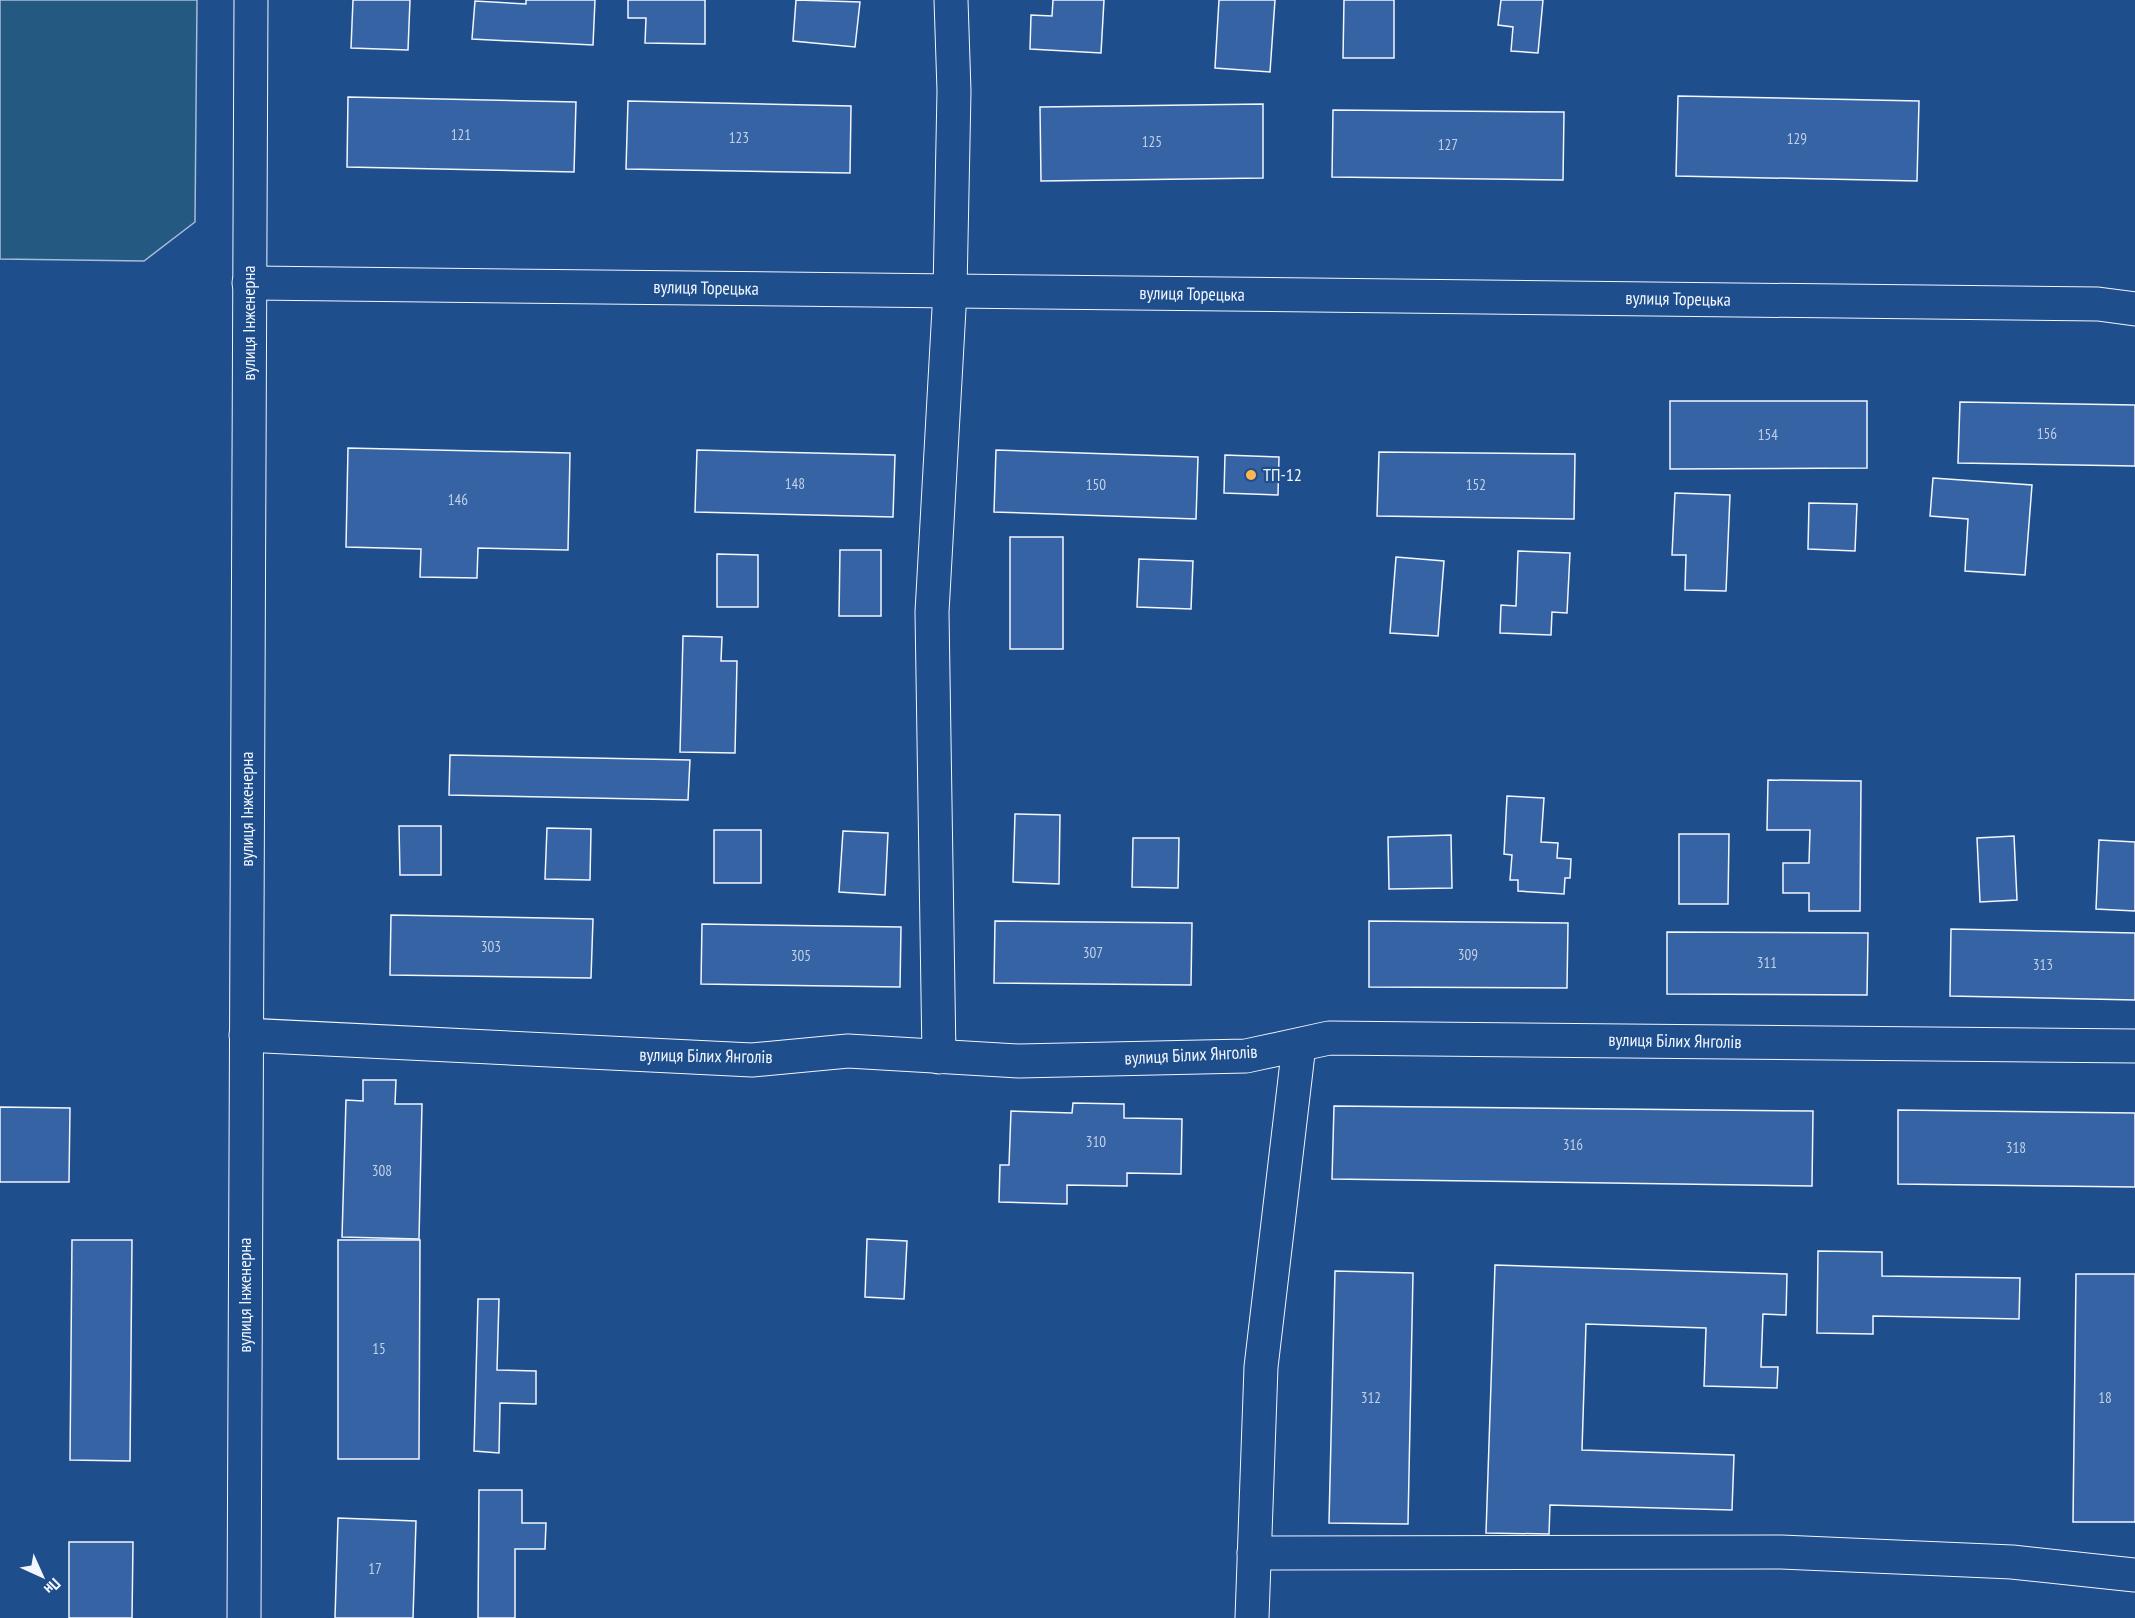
<svg xmlns="http://www.w3.org/2000/svg" width="2135" height="1618" font-family="'PT Sans Narrow',sans-serif">
	<style>
		.green { fill: #245a82; stroke: #a8bbd7; stroke-width: 1.5 }
		.building { fill: #3563a3; stroke: #f2f6ff; stroke-width: 1.5 }
		.lines { fill: none; stroke-linecap: round; stroke-linejoin: round }
		.minor-casing { stroke: #f2f6ff; stroke-width: 35 }
		.minor { stroke: #1f4e8c; stroke-width: 33 }
		.poi-dot { fill: #ffb74d; stroke: #1f4e8c; stroke-width: 2 }
		.labels { text-anchor: middle; stroke-width: 4.5; stroke-linejoin: round; paint-order: stroke }
		.number-label { font-size: 15px; fill: #c3d1e8 }
		.street-label { font-size: 18px; fill: #f2f6ff; stroke: #1f4e8c }
		.poi-label { font-size: 18px; fill: #f2f6ff; stroke: #1f4e8c; text-anchor: start }
	</style>
	<rect width="100%" height="100%" fill="#1f4e8c"/>
	<polygon class="green" points="0,0 197,0 195,222 144,261 0,259"/>
	<g class="building">
		<polygon points="353,0 410,0 408,50 351,48"/>
		<polygon points="526,0 595,0 593,45 472,39 475,1 526,4"/>
		<polygon points="628,0 705,0 705,44 645,43 646,18 628,18"/>
		<polygon points="796,0 860,2 855,47 793,41"/>
		<polygon points="1053,0 1104,0 1101,53 1030,49 1031,15 1052,16"/>
		<polygon points="1219,0 1275,0 1270,72 1215,68"/>
		<polygon points="1344,0 1394,0 1394,58 1343,58"/>
		<polygon points="1501,0 1543,0 1538,53 1511,51 1513,27 1498,25"/>
		<polygon points="1678,96 1919,101 1917,181 1676,176"/>
		<polygon points="348,97 576,102 574,172 347,167"/>
		<polygon points="628,101 851,106 850,173 626,169"/>
		<polygon points="1263,104 1263,178 1041,181 1040,107"/>
		<polygon points="1333,110 1564,112 1563,180 1332,177"/>
		<polygon points="1670,401 1867,401 1867,468 1670,469"/>
		<polygon points="1960,402 2135,405 2135,466 1958,463"/>
		<polygon points="348,448 570,453 568,550 478,548 477,578 420,577 421,549 346,547"/>
		<polygon points="697,450 895,455 893,517 695,512"/>
		<polygon points="996,450 1198,457 1196,519 994,512"/>
		<polygon points="1379,452 1575,454 1574,519 1377,516"/>
		<polygon points="1225,455 1279,457 1278,495 1224,493"/>
		<polygon points="1933,478 2032,485 2025,575 1965,571 1968,519 1930,516"/>
		<polygon points="1675,493 1730,495 1726,591 1685,590 1686,555 1672,555"/>
		<polygon points="1809,503 1857,504 1855,551 1808,549"/>
		<rect x="1010" y="537" width="53" height="112"/>
		<polygon points="840,550 881,550 881,616 839,616"/>
		<polygon points="1518,551 1570,553 1567,613 1552,612 1551,635 1500,633 1501,605 1516,606"/>
		<polygon points="717,554 758,555 758,607 717,607"/>
		<polygon points="1396,557 1444,561 1438,636 1390,633"/>
		<polygon points="1139,559 1193,561 1191,609 1137,607"/>
		<polygon points="683,636 722,637 721,661 737,661 735,753 680,752"/>
		<polygon points="450,755 690,760 688,800 449,795"/>
		<polygon points="1768,780 1861,781 1860,911 1809,911 1809,893 1783,893 1783,863 1809,863 1810,830 1767,830"/>
		<polygon points="1507,796 1544,798 1541,842 1558,843 1557,858 1571,859 1570,878 1565,878 1564,894 1518,891 1518,880 1510,880 1512,855 1504,854"/>
		<polygon points="1015,814 1060,815 1059,884 1013,882"/>
		<polygon points="399,826 441,826 441,875 400,875"/>
		<polygon points="547,828 591,829 590,880 545,879"/>
		<rect x="714" y="830" width="47" height="53"/>
		<polygon points="843,831 888,833 885,895 839,892"/>
		<polygon points="1679,834 1729,834 1728,904 1679,904"/>
		<polygon points="1451,835 1452,888 1389,889 1388,837"/>
		<polygon points="2014,836 2017,900 1980,902 1977,838"/>
		<polygon points="1133,838 1179,838 1178,888 1132,887"/>
		<polygon points="2099,840 2135,842 2135,911 2096,909"/>
		<polygon points="391,915 593,919 591,978 390,975"/>
		<polygon points="995,921 1192,923 1191,985 994,983"/>
		<polygon points="1369,921 1568,923 1567,988 1369,987"/>
		<polygon points="702,924 901,927 900,987 701,984"/>
		<polygon points="1951,929 2135,933 2135,1000 1950,996"/>
		<polygon points="1667,932 1868,933 1867,995 1667,994"/>
		<polygon points="363,1080 396,1080 395,1104 422,1104 419,1239 342,1237 346,1100 363,1101"/>
		<polygon points="1073,1103 1124,1104 1124,1118 1182,1119 1181,1174 1127,1173 1127,1186 1067,1185 1067,1204 999,1202 1000,1165 1009,1165 1011,1111 1072,1113"/>
		<polygon points="1334,1106 1813,1111 1812,1186 1332,1179"/>
		<polygon points="0,1107 70,1108 69,1182 0,1182"/>
		<polygon points="1898,1110 2135,1113 2135,1187 1898,1184"/>
		<polygon points="867,1239 907,1241 904,1299 865,1297"/>
		<polygon points="72,1240 132,1240 130,1461 70,1460"/>
		<polygon points="338,1240 420,1240 419,1459 338,1459"/>
		<polygon points="1818,1251 1882,1252 1882,1276 2020,1278 2019,1319 1873,1316 1873,1334 1817,1333"/>
		<polygon points="1495,1265 1787,1274 1786,1315 1763,1314 1761,1367 1778,1367 1777,1388 1704,1386 1706,1328 1586,1324 1582,1450 1734,1455 1732,1510 1550,1505 1549,1534 1486,1533"/>
		<polygon points="1335,1271 1413,1273 1408,1524 1329,1523"/>
		<polygon points="2076,1274 2135,1274 2135,1522 2073,1522"/>
		<polygon points="478,1299 499,1299 497,1370 536,1371 536,1404 500,1403 499,1453 474,1451"/>
		<polygon points="479,1490 522,1490 522,1523 546,1523 545,1549 515,1549 515,1618 478,1618"/>
		<polygon points="338,1518 416,1521 413,1618 335,1618"/>
		<polygon points="69,1542 133,1542 132,1618 69,1618"/>
	</g>
	<g class="lines">
		<g class="minor-casing">
			<g id="minor">
				<polyline points="249,283 2098,304 2135,309"/>
				<polyline points="246,1035 752,1060 848,1051 1019,1061 1246,1056 1329,1038 2135,1046"/>
				<polyline points="939,1057 932,612 950,291 954,91 951,0"/>
				<polyline points="1254,1553 1781,1552 2012,1562 2135,1575"/>
				<polyline points="244,1618 251,0"/>
				<polyline points="1252,1618 1261,1367 1299,1045"/>
			</g>
		</g>
		<use href="#minor" class="minor"/>
	</g>
	<circle class="poi-dot" cx="1251" cy="475" r="6"/>
	<g class="labels">
		<g class="number-label">
			<text x="461" y="140">121</text>
			<text x="739" y="143">123</text>
			<text x="1797" y="144">129</text>
			<text x="1152" y="147">125</text>
			<text x="1448" y="150">127</text>
			<text x="2047" y="439">156</text>
			<text x="1768" y="440">154</text>
			<text x="795" y="489">148</text>
			<text x="1096" y="490">150</text>
			<text x="1476" y="490">152</text>
			<text x="458" y="505">146</text>
			<text x="491" y="952">303</text>
			<text x="1093" y="958">307</text>
			<text x="1468" y="960">309</text>
			<text x="801" y="961">305</text>
			<text x="1767" y="968">311</text>
			<text x="2043" y="970">313</text>
			<text x="1096" y="1147">310</text>
			<text x="1573" y="1150">316</text>
			<text x="2016" y="1153">318</text>
			<text x="382" y="1176">308</text>
			<text x="379" y="1354">15</text>
			<text x="1371" y="1403">312</text>
			<text x="2105" y="1403">18</text>
			<text x="375" y="1574">17</text>
		</g>
		<g class="street-label">
			<text transform="translate(706 288) rotate(1)" y="6">вулиця Торецька</text>
			<text transform="translate(1192 294) rotate(1)" y="6">вулиця Торецька</text>
			<text transform="translate(1678 299) rotate(1)" y="6">вулиця Торецька</text>
			<text transform="translate(249 323) rotate(-90)" y="6">вулиця Інженерна</text>
			<text transform="translate(247 809) rotate(-90)" y="6">вулиця Інженерна</text>
			<text transform="translate(1675 1041) rotate(1)" y="6">вулиця Білих Янголів</text>
			<text transform="translate(1191 1055) rotate(-3)" y="6">вулиця Білих Янголів</text>
			<text transform="translate(706 1056) rotate(1)" y="6">вулиця Білих Янголів</text>
			<text transform="translate(245 1295) rotate(-90)" y="6">вулиця Інженерна</text>
		</g>
		<g class="poi-label">
			<text x="1263" y="481">ТП-12</text>
		</g>
	</g>
	<g transform="translate(42 1576) rotate(135)" stroke="#1f4e8c" stroke-width="4.5" paint-order="stroke">
	<path d="M0-4.5L10 22L0 15L-10 22Z" fill="#f2f6ff"/>
	<text y="-9" font-size="16" font-weight="bold" text-anchor="middle" fill="#f2f6ff">Пн</text>
	</g>
</svg>
